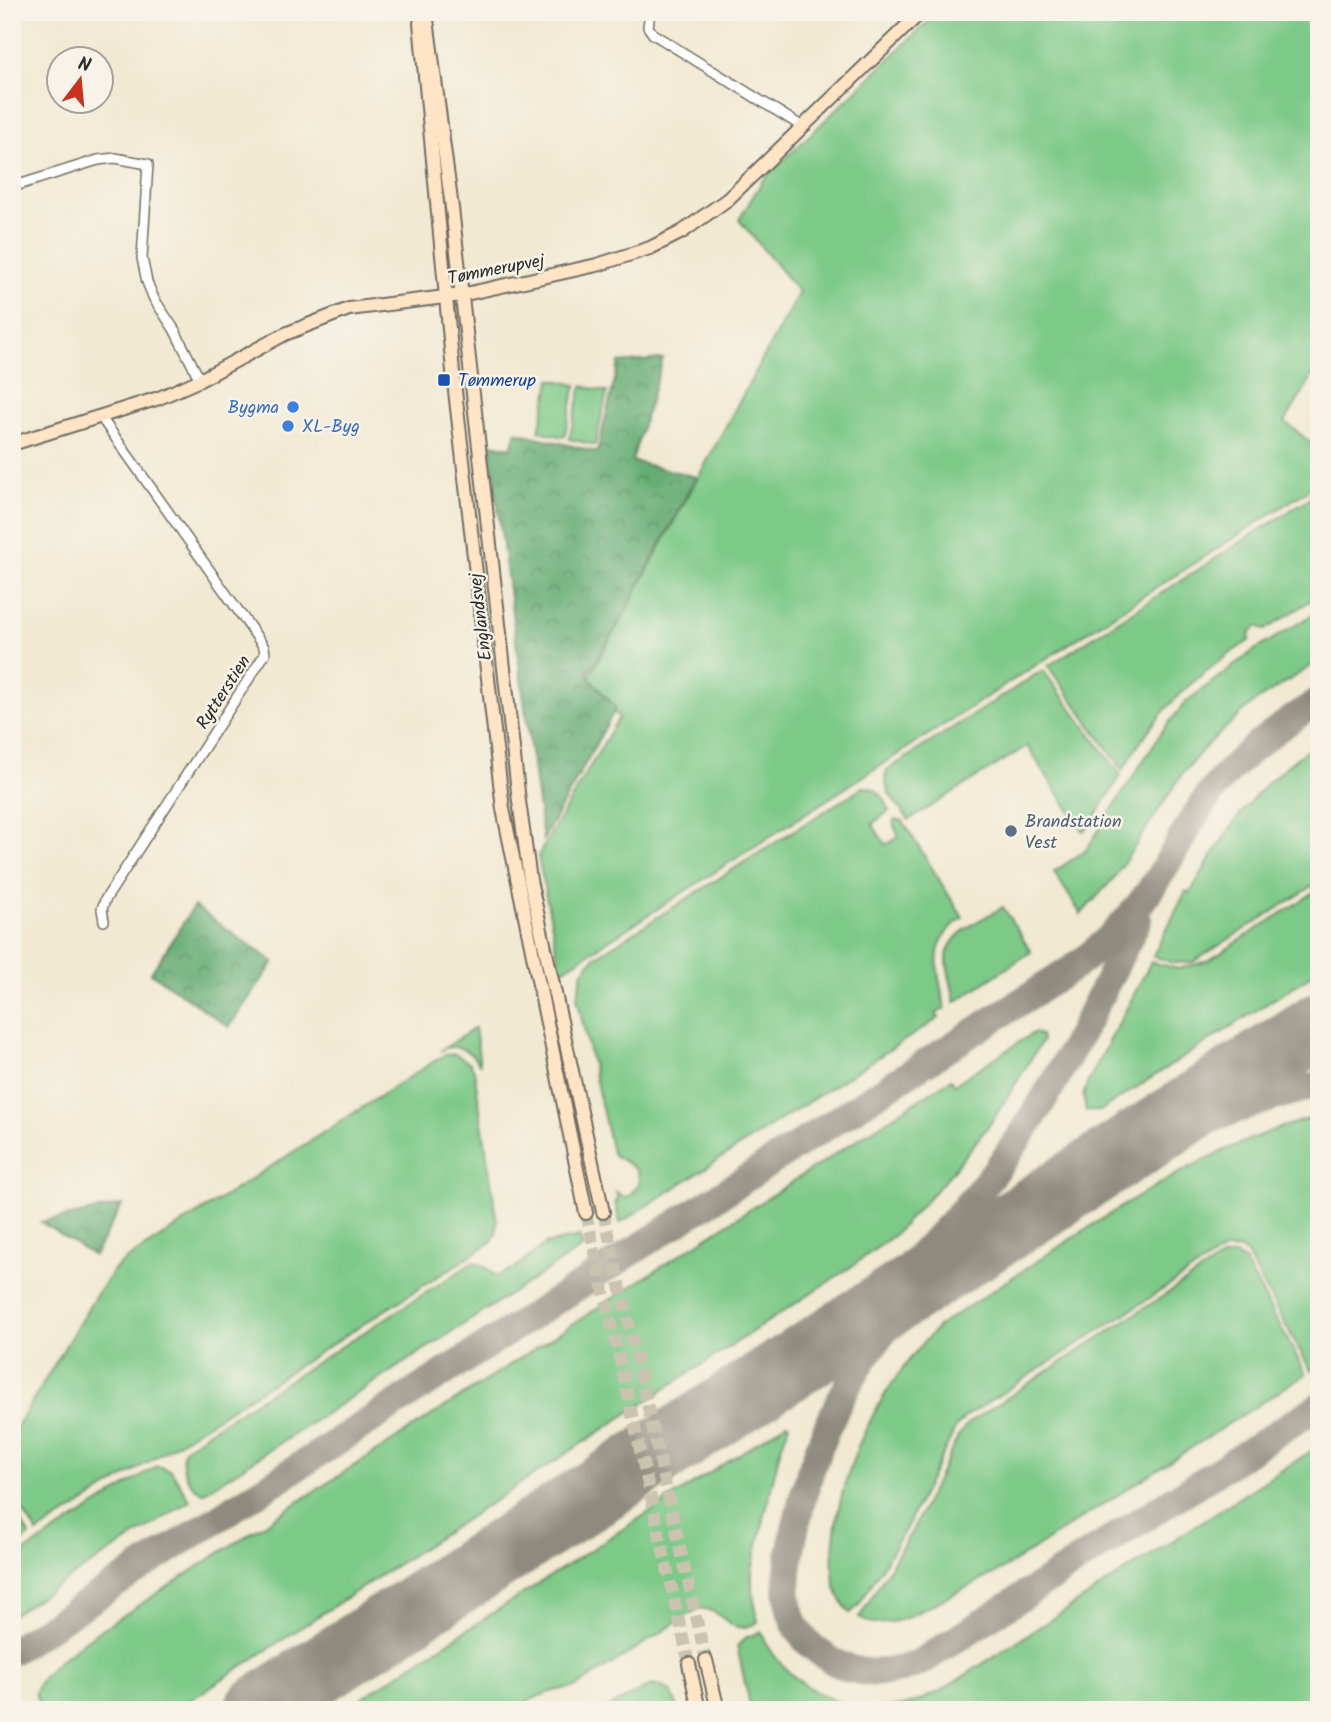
<svg xmlns="http://www.w3.org/2000/svg" width="1331" height="1722" font-family="Kalam,sans-serif">
	<style>
		.grass { fill: #7dc988; stroke: #547a5a; stroke-width: 2 }
		.forest { fill: url(#forest-crowns); stroke: #486c50; stroke-width: 2 }
		.lines { fill: none; stroke-linecap: round; stroke-linejoin: round }
		.taxiway { stroke: #8e8a7e; stroke-width: 28 }
		.runway { stroke: #8e8a7e; stroke-width: 68 }
		.secondary-tunnel { stroke: #c9c3b0; stroke-width: 12; stroke-dasharray: 12 6; stroke-linecap: butt }
		.street-casing { stroke: #706e65; stroke-width: 12 }
		.secondary-casing { stroke: #706e65; stroke-width: 16 }
		.street { stroke: #fff; stroke-width: 9 }
		.secondary { stroke: #ffe4c6; stroke-width: 12 }
		.transit-dot { fill: #1a4fb4; stroke: #f7f3e8; stroke-width: 2.5 }
		.shop-dot { fill: #3f7fe0; stroke: #f7f3e8; stroke-width: 2.5 }
		.service-dot { fill: #5c6f8a; stroke: #f7f3e8; stroke-width: 2.5 }
		.labels { text-anchor: middle; stroke-width: 5; stroke-linejoin: round; paint-order: stroke }
		.street-label { font-size: 18px; fill: #2b2b2b; stroke: #f7f3e8 }
		.transit-label { font-size: 18px; fill: #164399; stroke: #f7f3e8; text-anchor: start }
		.shop-label { font-size: 18px; fill: #366cbe; stroke: #f7f3e8; text-anchor: end }
		.service-label { font-size: 18px; fill: #4e5e75; stroke: #f7f3e8; text-anchor: start }
	</style>
	<defs>
		<pattern id="forest-crowns" width="20" height="18" patternUnits="userSpaceOnUse" patternTransform="scale(1.75)"><rect width="20" height="18" fill="#66ad74"/><path d="M2 6a3 3 0 1 1 6 0M12 15a3 3 0 1 1 6 0" fill="none" stroke="#548d5f"/></pattern>
	</defs>
	<rect width="100%" height="100%" fill="#f7f3e8"/>
	<filter id="ink" filterUnits="userSpaceOnUse"><feTurbulence type="fractalNoise" baseFrequency=".0143" numOctaves="2"/><feDisplacementMap in="SourceGraphic" scale="14" xChannelSelector="R" yChannelSelector="G"/><feConvolveMatrix kernelMatrix="1 2 1 2 8 2 1 2 1" color-interpolation-filters="sRGB"/></filter>
	<filter id="wash" filterUnits="userSpaceOnUse"><feTurbulence type="fractalNoise" baseFrequency=".00686" numOctaves="4" result="noise"/><feDisplacementMap in="SourceGraphic" scale="28" xChannelSelector="R" yChannelSelector="G"/><feGaussianBlur stdDeviation="1.57" result="paint"/><feColorMatrix in="noise" values="0 0 0 0 0 0 0 0 0 0 0 0 0 0 0 0 0 1.4 0 .05"/><feComposite in="paint" operator="in"/></filter>
	<g filter="url(#wash)">
		<rect width="100%" height="100%" fill="#f1e9d1"/>
		<g class="grass">
			<polygon points="938,12 1319,12 1319,365 1285,422 1319,449 1319,483 561,971 538,856 619,717 585,685 799,292 739,220 763,180"/>
			<polygon points="551,379 576,385 564,437 539,431"/>
			<polygon points="582,386 607,392 595,445 569,439"/>
			<path d="M1319,492v103l-54,35 -7,-4 -9,7 1,7c-58,38 -92,69 -127,130l-75,-104z"/>
			<polygon points="1319,611 1319,661 1253,703 1207,745 1183,773 1114,878 1081,914 1054,872 1086,850 1163,730 1186,702 1253,651"/>
			<path d="M1043,670l78,105 -32,52 -6,4 -56,-85 -118,74c-11,-15 -29,-31 -22,-50z"/>
			<path d="M1319,742v140l-126,80 -20,1 -20,-7 33,-65 4,2c37,-64 66,-110 129,-151z"/>
			<path d="M863,787c14,0 23,11 26,24l-17,13 14,21 13,-8 -6,-14 2,-3h7l61,98c-37,23 -25,54 -18,90l-9,6 3,4 -319,205 -5,-21 3,-1 -2,-9 8,5 5,-1 10,-12c1,-22 -14,-18 -27,-31l-35,-156 6,-26 12,-14z"/>
			<polygon points="1319,889 1319,970 1100,1111 1086,1111 1083,1095 1087,1084 1151,962 1178,969 1208,961"/>
			<path d="M1003,907l28,45 -76,50c-2,-14 -8,-30 -8,-44 1,-26 38,-40 56,-51z"/>
			<path d="M475,1028l5,37c-9,-14 -23,-24 -40,-14z"/>
			<path d="M1033,1033l8,2 1,6 -51,82 -45,56 -53,57 -45,33 -673,441h-131c-4,-6 -10,-13 -8,-20 5,-20 44,-44 60,-57l855,-554 4,5z"/>
			<polygon points="455,1054 470,1063 474,1070 497,1221 496,1235 490,1243 37,1533 12,1494 12,1435 95,1297 113,1271 124,1261 436,1060 445,1055"/>
			<path d="M1319,1116v250l-8,5 -65,-118 -7,-4 -15,1 -259,167 -9,10 -50,101 -48,78 -8,7c-24,-27 -18,-62 -13,-95 13,-72 49,-137 100,-190 7,-7 17,-12 26,-18 17,-11 35,-23 53,-35 95,-62 191,-130 303,-159z"/>
			<path d="M580,1237l3,10 -380,246c-16,-8 -24,-27 -19,-44l28,-20 262,-167 10,4 12,10 16,-6 34,-26z"/>
			<path d="M1235,1255l10,7 61,112 -303,195 -97,49c-16,5 -31,9 -47,0l53,-87 46,-94 9,-13 256,-167z"/>
			<path d="M787,1423l3,1 -10,26 -28,120v19l6,33c-31,17 -30,-12 -59,-14l-123,79c-25,3 -41,9 -62,23h-171z"/>
			<path d="M1319,1446v264h-568l-14,-64 10,-9 14,-5c4,7 8,16 13,23 30,41 86,63 135,49 10,-3 20,-8 30,-12z"/>
			<polygon points="157,1466 171,1470 190,1501 12,1615 12,1560"/>
			<polygon points="12,1508 30,1536 12,1548"/>
			<polygon points="658,1685 671,1692 679,1710 604,1710 650,1686"/>
		</g>
		<g class="forest">
			<polygon points="663,359 632,461 696,477 621,620 587,675 616,708 543,840 489,443 511,448 516,432 597,452 619,363"/>
			<polygon points="194,906 274,962 229,1027 151,973"/>
			<polygon points="122,1205 94,1256 41,1222"/>
		</g>
		<g class="lines">
			<g class="taxiway">
				<path d="M1060,1194c82,-47 166,-87 259,-109"/>
				<path d="M977,1246c-35,29 -73,58 -100,95 -42,55 -66,116 -81,184 -10,44 -20,96 23,127 31,24 64,26 100,11l400,-257"/>
				<path d="M793,1365c88,-70 172,-144 234,-239 42,-65 76,-136 111,-206"/>
				<path d="M12,1651l1061,-683c31,-23 59,-51 81,-84 20,-29 34,-62 56,-90 28,-39 69,-67 109,-93"/>
			</g>
			<polyline class="runway" points="258,1710 1319,1026"/>
		</g>
	</g>
	<g filter="url(#ink)">
		<g class="lines">
			<g class="secondary-tunnel">
				<polyline points="603,1212 706,1660"/>
				<polyline points="586,1213 689,1664"/>
			</g>
			<g class="street-casing">
				<g id="street">
					<polyline points="650,12 648,27 653,34 803,127"/>
					<polyline points="12,187 98,160 115,158 148,164 142,258 147,282 154,299 174,329 200,380"/>
					<polyline points="100,416 264,647 265,654 105,900 102,909 104,921"/>
				</g>
			</g>
			<g class="secondary-casing">
				<g id="secondary">
					<polyline points="426,12 452,208 519,801 530,880 603,1212"/>
					<polyline points="420,23 454,382 503,809 586,1213"/>
					<polyline points="12,444 159,398 200,380 285,334 349,309 461,295 597,265 650,248 682,232 728,199 921,12"/>
					<polyline points="706,1660 718,1710"/>
					<polyline points="689,1664 699,1710"/>
				</g>
			</g>
			<use href="#street" class="street"/>
			<use href="#secondary" class="secondary"/>
		</g>
	</g>
	<rect class="transit-dot" x="437" y="373" width="14" height="14" rx="3.5"/>
	<g class="shop-dot">
		<circle cx="293" cy="407" r="7"/>
		<circle cx="288" cy="426" r="7"/>
	</g>
	<circle class="service-dot" cx="1011" cy="831" r="7"/>
	<g class="labels">
		<g class="street-label">
			<text transform="translate(496 269) rotate(-11)" y="6">Tømmerupvej</text>
			<text transform="translate(480 617) rotate(-97)" y="6">Englandsvej</text>
			<text transform="translate(223 692) rotate(-57)" y="6">Rytterstien</text>
		</g>
		<g class="transit-label">
			<text x="458" y="386">Tømmerup</text>
		</g>
		<g class="shop-label">
			<text x="279" y="413">Bygma</text>
			<text x="302" y="432" text-anchor="start">XL-Byg</text>
		</g>
		<g class="service-label">
			<text x="1025" y="827">Brandstation<tspan x="1025" dy="21">Vest</tspan></text>
		</g>
	</g>
	<rect width="1331" height="1722" fill="none" stroke="#f7f3e8" stroke-width="42"/>
	<g transform="translate(80 80) rotate(16)"><circle r="33" fill="#f7f3e8" stroke="#a5a39c" stroke-width="2"/>
	<path d="M0-5L12 26L0 18L-12 26Z" fill="#c8321e"/>
	<text y="-10" font-size="19" font-weight="bold" text-anchor="middle" fill="#2b2b2b">N</text>
	</g>
</svg>
